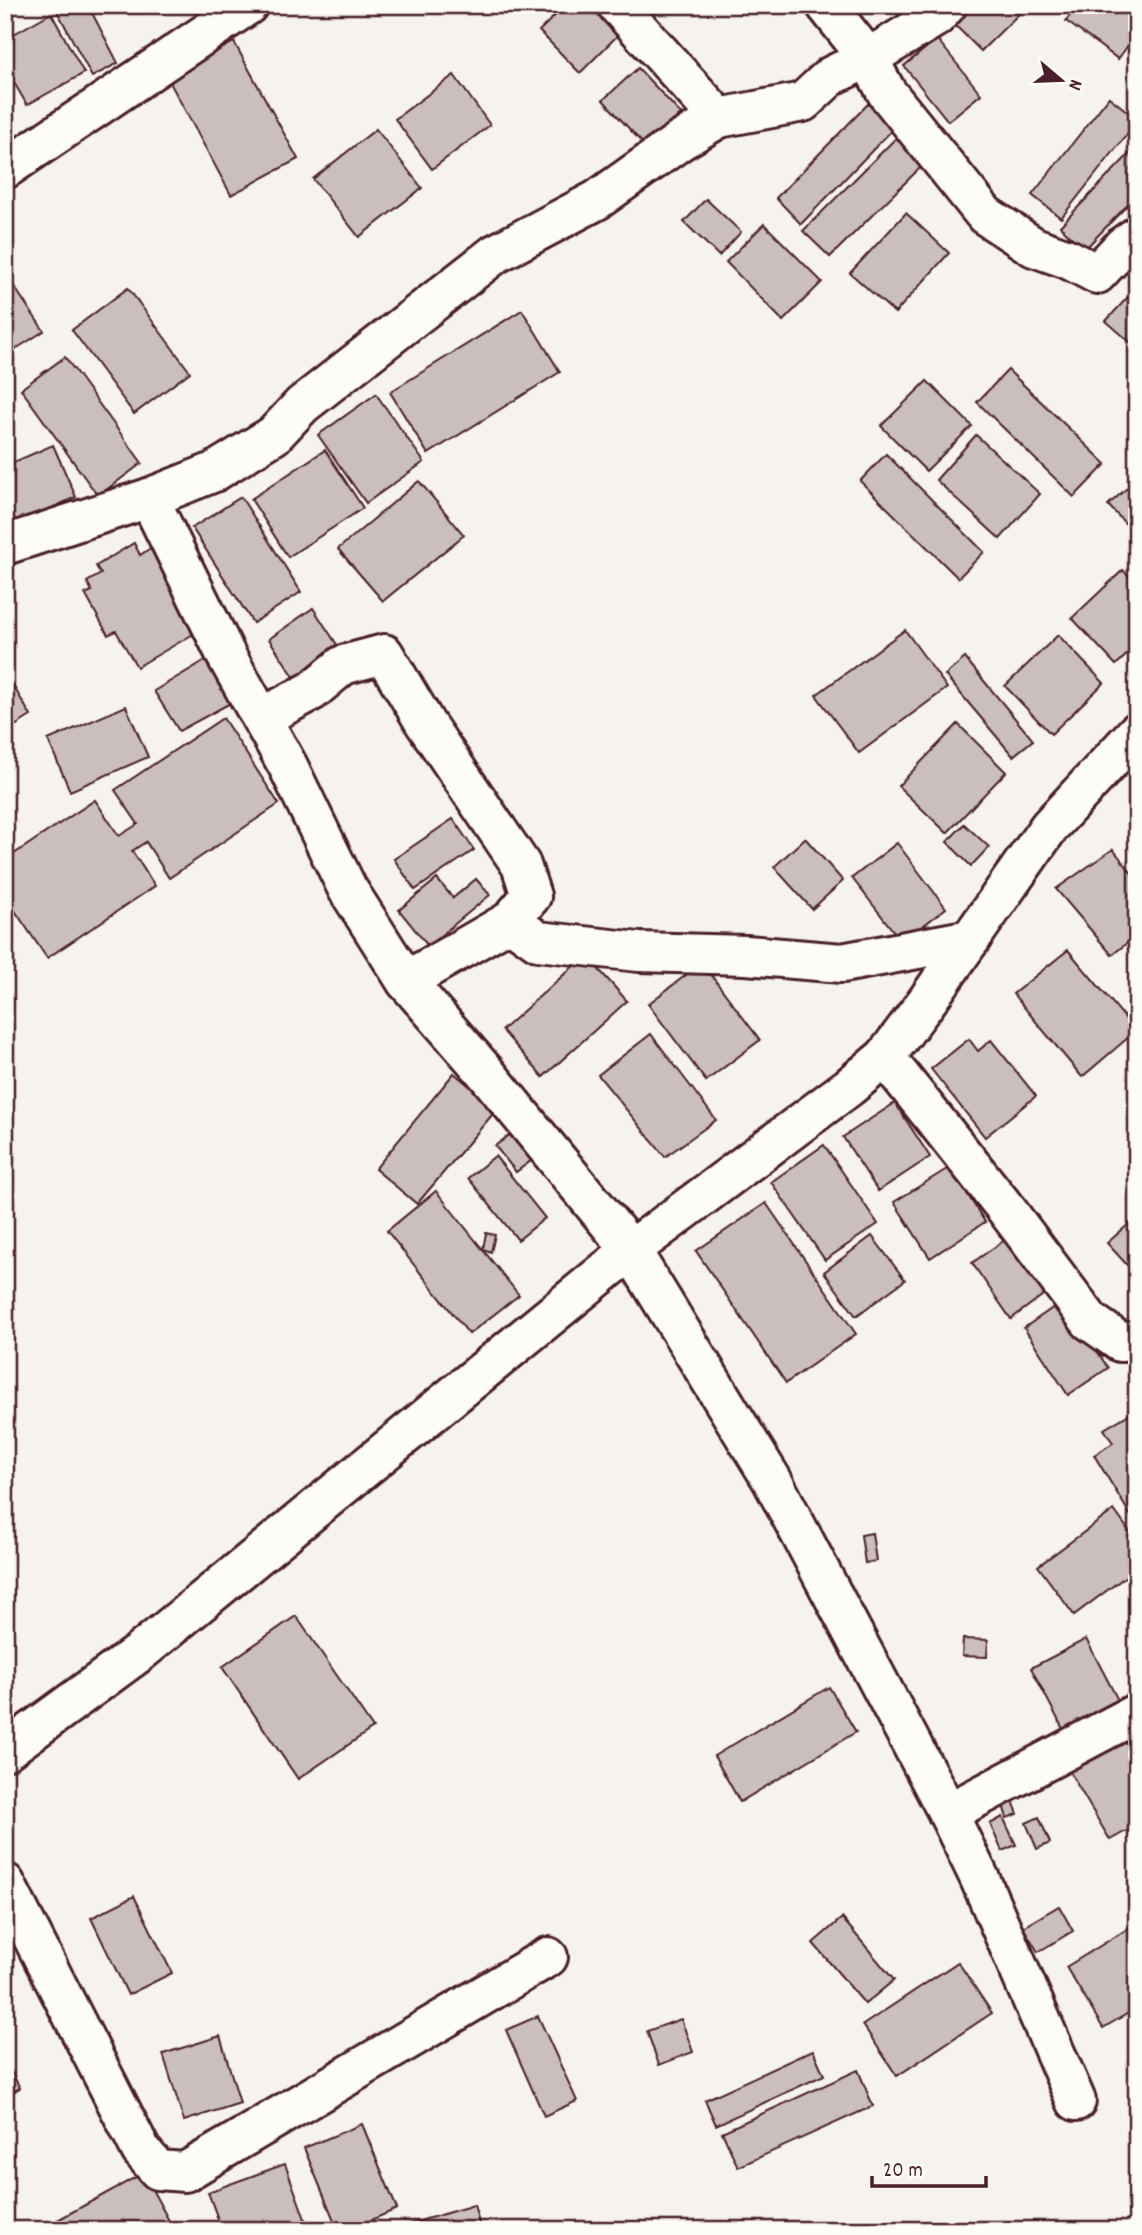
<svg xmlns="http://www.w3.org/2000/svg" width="1142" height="2235" font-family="Dekko,sans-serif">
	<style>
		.building { fill: #cbbfbe; stroke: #4a1f2b; stroke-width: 2 }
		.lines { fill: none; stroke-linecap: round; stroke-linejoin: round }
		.minor-casing { stroke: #4a1f2b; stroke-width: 44 }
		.minor { stroke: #fdfcf7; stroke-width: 38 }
	</style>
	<rect width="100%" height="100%" fill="#f6f3ef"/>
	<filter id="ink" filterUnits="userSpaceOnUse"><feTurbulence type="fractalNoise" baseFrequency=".0143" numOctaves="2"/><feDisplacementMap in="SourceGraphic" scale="14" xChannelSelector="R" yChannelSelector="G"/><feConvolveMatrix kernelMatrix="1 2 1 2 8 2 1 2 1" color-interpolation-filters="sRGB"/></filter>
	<g filter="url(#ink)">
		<g class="building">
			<polygon points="54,5 88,5 118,63 92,77"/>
			<polygon points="566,5 589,5 618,35 580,73 539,31"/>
			<polygon points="963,5 1028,5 981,51 949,19"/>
			<polygon points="1077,5 1137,5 1137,33 1118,59 1066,21"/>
			<polygon points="51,13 84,73 27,105 5,67 5,39"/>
			<polygon points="937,39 981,94 948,121 904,66"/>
			<polygon points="234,42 298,159 231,195 168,79"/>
			<polygon points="638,68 681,114 645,146 603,100"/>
			<polygon points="454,75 490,125 432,169 395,119"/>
			<polygon points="1109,97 1137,119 1137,122 1061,218 1032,195"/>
			<polygon points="868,104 894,128 801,224 776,198"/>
			<polygon points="376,129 422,188 359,237 313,179"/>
			<polygon points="899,135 926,162 830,257 803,231"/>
			<polygon points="1137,146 1137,195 1084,250 1060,226"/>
			<polygon points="706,199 741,232 719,256 684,222"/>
			<polygon points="906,213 949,253 895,313 850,273"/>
			<polygon points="764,224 822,282 783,321 726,262"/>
			<polygon points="5,273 44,331 11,352 5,344"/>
			<polygon points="1137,287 1137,348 1106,321"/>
			<polygon points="128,288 190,372 134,414 72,330"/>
			<polygon points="522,310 560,372 428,454 390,392"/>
			<polygon points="65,357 142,463 98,496 21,389"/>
			<polygon points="1008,370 1106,464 1074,497 977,402"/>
			<polygon points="927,381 972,426 926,471 881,426"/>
			<polygon points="376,394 424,462 366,503 318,435"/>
			<polygon points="976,435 1040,494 1000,539 936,480"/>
			<polygon points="53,445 76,497 16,524 5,500 5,466"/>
			<polygon points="325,450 363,508 288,557 251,499"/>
			<polygon points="886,454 984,552 958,578 860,481"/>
			<polygon points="1137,479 1137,536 1108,505"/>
			<polygon points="419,481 464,535 383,601 338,549"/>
			<polygon points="241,497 301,592 253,623 192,528"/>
			<polygon points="134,543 140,555 154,546 202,629 137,667 116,631 108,635 85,594 92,591 87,582 101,574 96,566"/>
			<polygon points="1123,570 1137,585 1137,645 1116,665 1072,618"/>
			<polygon points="313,608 345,657 301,687 269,639"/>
			<polygon points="905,630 947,688 859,753 816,695"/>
			<polygon points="1058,635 1104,683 1051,734 1005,686"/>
			<polygon points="211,657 236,700 179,731 154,691"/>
			<polygon points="965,658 1033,740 1013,756 945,675"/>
			<polygon points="5,672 31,716 5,732"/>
			<polygon points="126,706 148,757 70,791 48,740"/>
			<polygon points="223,718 279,804 169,878 146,842 132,851 155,886 47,958 5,896 5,860 95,800 119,836 138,824 115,790"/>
			<polygon points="958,724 1006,772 947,833 898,786"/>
			<polygon points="453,819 474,850 415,890 394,859"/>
			<polygon points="964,824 989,847 971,866 947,842"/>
			<polygon points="805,838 843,881 812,909 774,867"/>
			<polygon points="897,843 946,908 902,942 852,878"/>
			<polygon points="1113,849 1137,880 1137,935 1112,955 1056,889"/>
			<polygon points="437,879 453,898 476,879 490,895 428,946 399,910"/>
			<polygon points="1068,950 1136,1031 1082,1077 1013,994"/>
			<polygon points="586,955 627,1001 543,1077 502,1030"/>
			<polygon points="702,963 760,1040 706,1081 648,1004"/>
			<polygon points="651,1034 716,1120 665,1157 598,1075"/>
			<polygon points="969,1039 978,1051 991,1040 1036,1096 985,1137 931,1069"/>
			<polygon points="454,1073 497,1109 417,1204 375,1169"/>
			<polygon points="895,1103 930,1157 878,1191 843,1137"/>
			<polygon points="515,1131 536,1157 516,1172 495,1146"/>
			<polygon points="824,1145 878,1224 825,1260 771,1182"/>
			<polygon points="495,1156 545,1218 518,1240 468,1178"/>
			<polygon points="950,1167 985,1222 930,1258 894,1202"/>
			<polygon points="436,1191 519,1295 469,1334 387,1231"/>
			<polygon points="766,1203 856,1334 786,1383 696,1251"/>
			<polygon points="1137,1217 1137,1276 1107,1243"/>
			<polygon points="1016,1232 1055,1286 1011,1319 972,1263"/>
			<polygon points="486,1233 495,1235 491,1252 483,1249"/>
			<polygon points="872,1236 905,1280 856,1316 824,1272"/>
			<polygon points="1064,1300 1108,1368 1068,1395 1024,1328"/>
			<polygon points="1136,1410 1137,1412 1137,1526 1094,1455 1113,1443 1104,1429"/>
			<polygon points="1114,1510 1137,1542 1137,1568 1074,1615 1038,1566"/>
			<polygon points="872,1533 876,1561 865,1563 861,1535"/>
			<polygon points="296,1616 373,1728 298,1779 222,1667"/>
			<polygon points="963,1639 988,1640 987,1657 962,1656"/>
			<polygon points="1086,1639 1119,1702 1064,1731 1031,1668"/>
			<polygon points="829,1687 856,1732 740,1802 714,1756"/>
			<polygon points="1137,1728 1137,1825 1110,1840 1068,1769"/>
			<polygon points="1013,1801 1018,1814 1007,1818 1003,1805"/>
			<polygon points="1003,1817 1016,1845 1002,1851 990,1824"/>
			<polygon points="1039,1817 1050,1843 1037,1849 1026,1823"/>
			<polygon points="134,1896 172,1973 128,1995 91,1918"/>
			<polygon points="1059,1906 1073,1931 1038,1952 1023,1927"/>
			<polygon points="842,1918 894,1980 865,2004 813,1943"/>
			<polygon points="1137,1923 1137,2008 1103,2028 1066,1967"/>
			<polygon points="958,1962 992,2013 897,2076 863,2025"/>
			<polygon points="538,2016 577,2101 544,2116 506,2030"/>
			<polygon points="681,2019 693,2052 659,2065 647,2031"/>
			<polygon points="220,2036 240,2103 184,2121 163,2054"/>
			<polygon points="813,2050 824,2075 716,2125 705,2100"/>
			<polygon points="5,2060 20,2088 5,2096"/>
			<polygon points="858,2070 873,2106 738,2167 722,2132"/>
			<polygon points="362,2124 397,2209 348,2230 338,2230 304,2148"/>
			<polygon points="285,2164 309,2230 222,2230 208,2192"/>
			<polygon points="143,2173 174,2230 58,2230 54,2222"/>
			<polygon points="474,2205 481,2230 408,2230 406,2225"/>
		</g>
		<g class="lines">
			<g class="minor-casing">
				<g id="minor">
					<polyline points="617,5 719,118"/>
					<polyline points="826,5 868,58 887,93 985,215 1034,247 1068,259 1097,274 1124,245 1137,236"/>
					<polyline points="5,169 248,5"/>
					<polyline points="149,498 227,657 288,766 347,888 406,981 487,1074 631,1250 772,1480 948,1813 980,1879 1076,2101"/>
					<polyline points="5,545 149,498 214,472 274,435 302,405 495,254 597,200 680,141 719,118 803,102 831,76 868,58 936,17 947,5"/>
					<polyline points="261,718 312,691 343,665 384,654 425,723 521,865 531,896 510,921 406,981"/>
					<polyline points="510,921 538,941 639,952 746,955 842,963 971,939"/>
					<polyline points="885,1057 1006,1209 1090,1321 1120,1342 1137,1341"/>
					<polyline points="5,1751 140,1652 631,1250 849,1087 885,1057 927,1001 1049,827 1137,732"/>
					<polyline points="948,1813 1137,1713"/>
					<polyline points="5,1883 141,2150 158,2170 185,2172 548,1957"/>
				</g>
			</g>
			<use href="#minor" class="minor"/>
		</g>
	</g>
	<rect width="1142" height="2235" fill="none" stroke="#fdfcf7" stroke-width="28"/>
	<rect x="14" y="14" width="1114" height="2207" fill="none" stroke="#4a1f2b" stroke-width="2.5" filter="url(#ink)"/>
	<g transform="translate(1061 80) rotate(109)" stroke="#fdfcf7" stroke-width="5" paint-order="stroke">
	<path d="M0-5L12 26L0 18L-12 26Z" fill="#4a1f2b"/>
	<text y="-10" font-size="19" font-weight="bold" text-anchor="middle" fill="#4a1f2b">N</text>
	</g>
	<path d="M872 2176v10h114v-10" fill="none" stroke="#4a1f2b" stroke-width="3.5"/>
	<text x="883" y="2176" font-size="21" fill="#4a1f2b" stroke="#fdfcf7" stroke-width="5" paint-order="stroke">20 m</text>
</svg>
